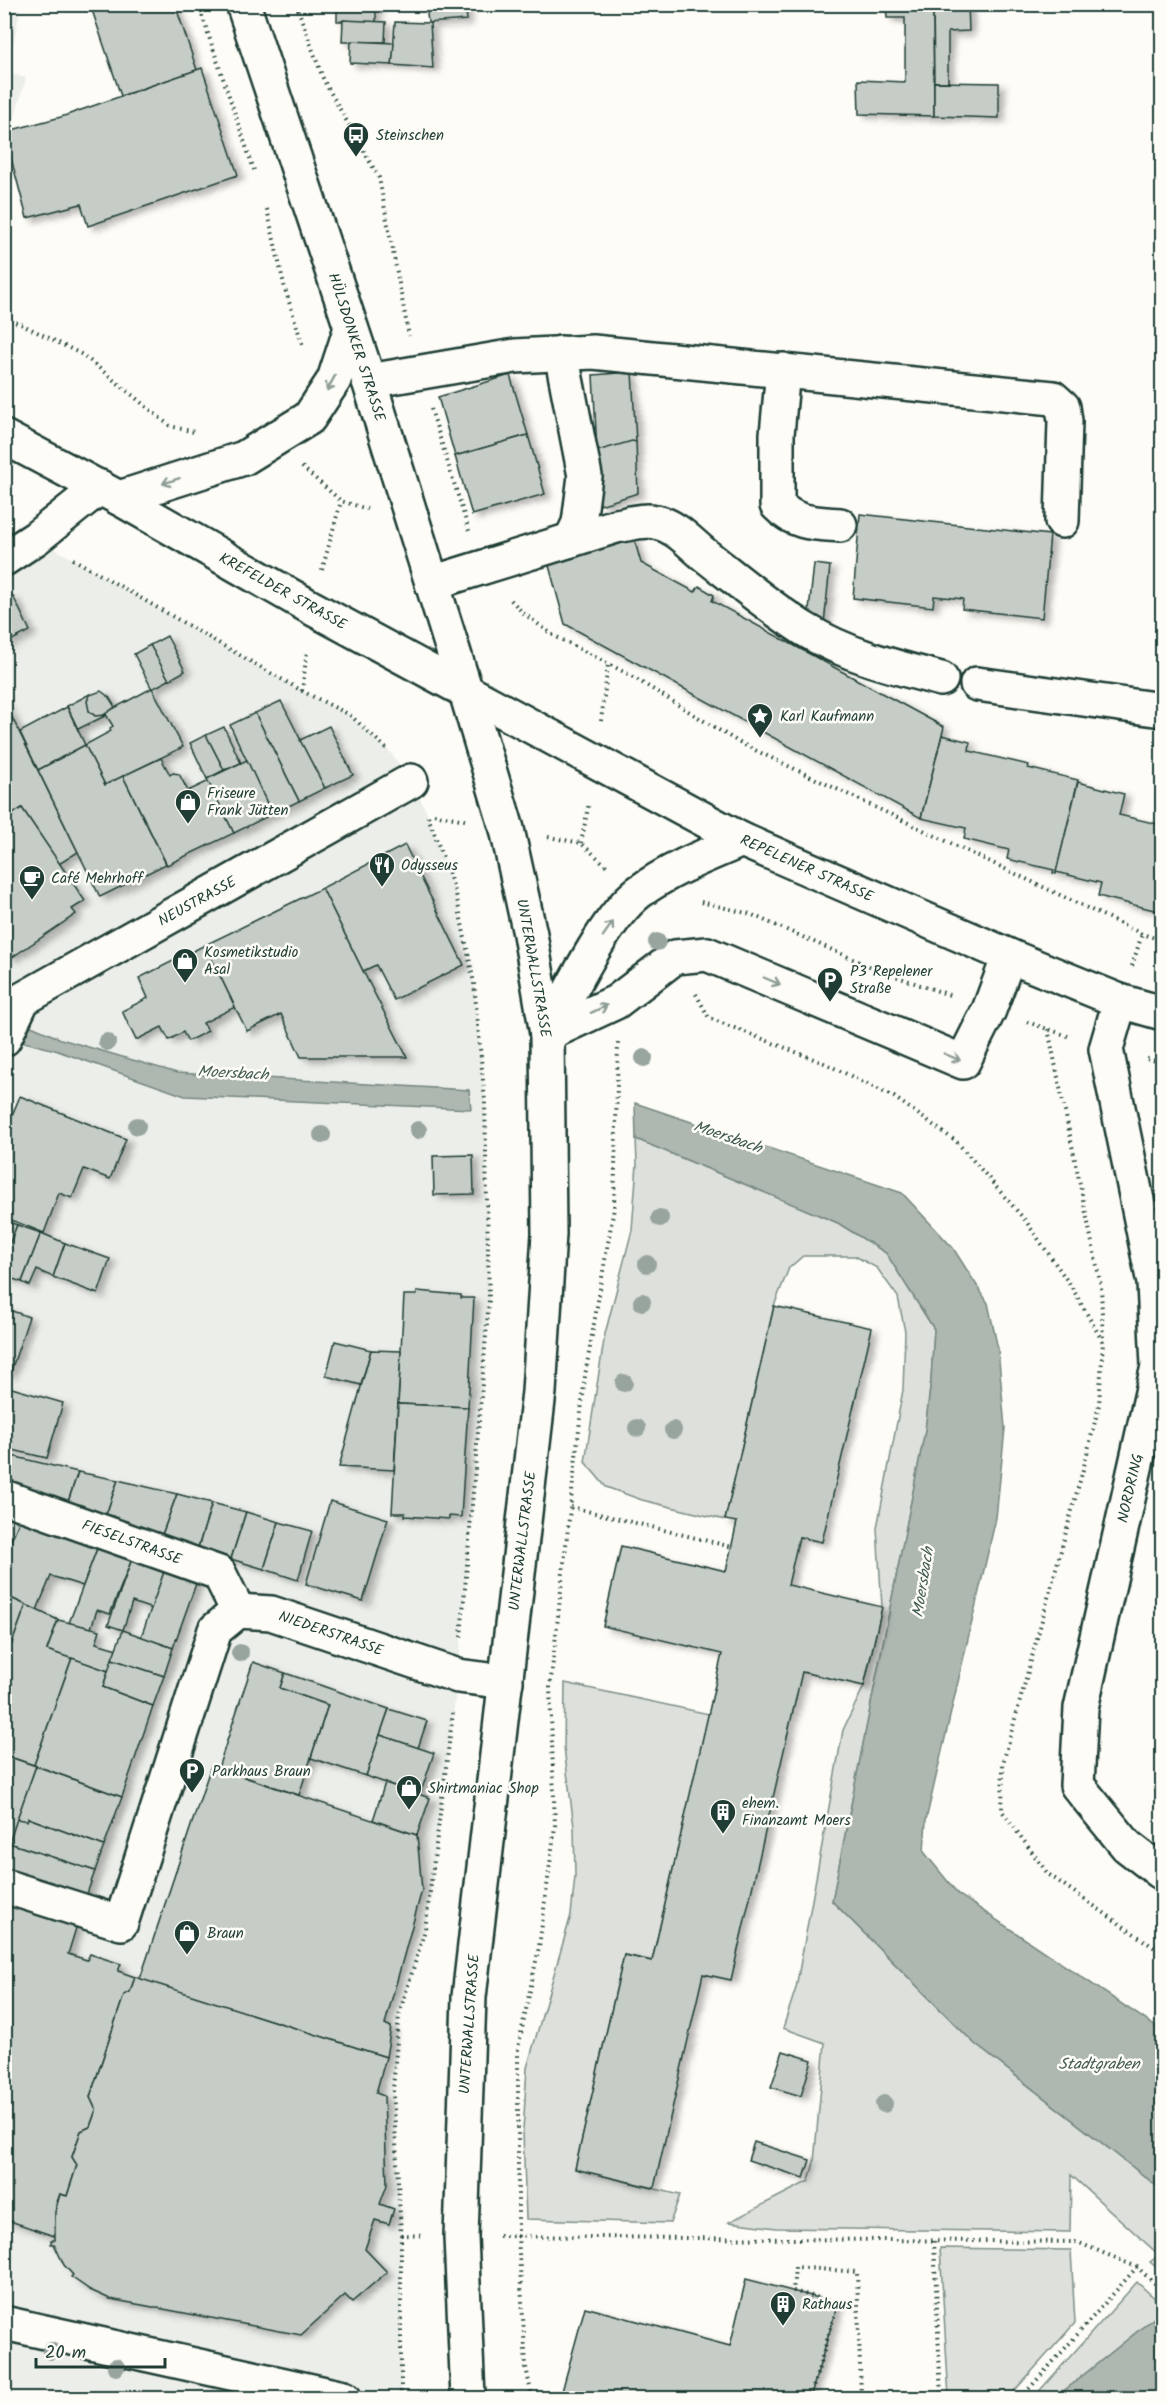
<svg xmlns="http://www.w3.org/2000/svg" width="1167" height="2403" font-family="Kalam,sans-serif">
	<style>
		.built { fill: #eceee9 }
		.green { fill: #dde0db; stroke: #7e8e88; stroke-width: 1.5 }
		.water { fill: #aeb8b1; stroke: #75877f; stroke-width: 1.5 }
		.building { fill: #c6cdc7; stroke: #1f3d34; stroke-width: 1.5; filter: url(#shadow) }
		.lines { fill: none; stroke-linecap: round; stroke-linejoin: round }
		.minor-casing { stroke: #1f3d34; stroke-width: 38 }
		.major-casing { stroke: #1f3d34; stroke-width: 38 }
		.path { stroke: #1f3d34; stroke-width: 4; stroke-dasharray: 1.5 4.5; stroke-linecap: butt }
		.minor { stroke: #fdfcf7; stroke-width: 33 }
		.major { stroke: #fdfcf7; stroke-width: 33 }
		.tree { fill: #98a59e }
		.oneway { stroke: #8e9c96 }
		.labels { text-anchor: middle; stroke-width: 5; stroke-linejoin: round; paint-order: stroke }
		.poi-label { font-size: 15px; fill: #1f3d34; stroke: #fdfcf7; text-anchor: start }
		.street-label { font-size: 15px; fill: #1f3d34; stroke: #fdfcf7 }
		.water-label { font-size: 16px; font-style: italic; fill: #435c53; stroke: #fdfcf7 }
	</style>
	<defs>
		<filter id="shadow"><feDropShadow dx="6" dy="4" stdDeviation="3" flood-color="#0004"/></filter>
	</defs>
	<rect width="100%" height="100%" fill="#fdfcf7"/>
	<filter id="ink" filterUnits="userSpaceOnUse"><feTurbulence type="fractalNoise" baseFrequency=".0167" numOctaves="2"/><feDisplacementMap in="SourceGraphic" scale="12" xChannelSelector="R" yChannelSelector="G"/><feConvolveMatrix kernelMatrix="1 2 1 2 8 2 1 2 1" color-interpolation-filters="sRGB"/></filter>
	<g filter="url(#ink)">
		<g class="built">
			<polygon points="5,5 21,5 8,73 26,78 5,151"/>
			<polygon points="36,538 302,691 350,715 391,753 411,781 427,813 456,894 474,983 485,1101 489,1300 458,1676 425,1930 399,2015 393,2090 401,2235 401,2398 5,2398 4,559"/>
		</g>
		<g class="green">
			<polygon points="636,1139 838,1223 886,1253 934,1329 931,1380 925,1431 832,1901 975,2044 1162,2190 1162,2272 1150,2262 1159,2255 1071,2175 1070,2232 776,2228 729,2222 809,2181 814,2162 825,2043 783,2028 796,1988 843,1730 864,1686 882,1607 877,1528 903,1390 905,1332 898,1297 877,1268 855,1256 803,1256 789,1268 774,1306 725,1520 642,1500 606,1487 585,1462 605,1334 632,1230 637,1164"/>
			<polygon points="565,1683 709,1714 652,1961 624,1955 575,2169 680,2195 670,2223 526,2219 523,2131 527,2068 571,1915 575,1876 574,1827 564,1748"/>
			<polygon points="940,2248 1071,2250 1075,2323 1008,2398 949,2398"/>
			<polygon points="1137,2282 1162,2305 1159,2314 1055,2398 1033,2398"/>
		</g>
		<g class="water">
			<polygon points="4,1014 61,1039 177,1073 469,1090 471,1109 185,1096 55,1050 5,1037"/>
			<polygon points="635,1103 902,1193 953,1248 988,1303 998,1349 1005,1428 996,1518 926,1820 924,1852 958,1894 1162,2031 1162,2190 975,2044 832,1901 925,1431 931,1380 934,1329 886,1253 838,1223 636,1139"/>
			<polygon points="1162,2309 1162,2398 1055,2398 1159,2314"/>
		</g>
		<g class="building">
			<polygon points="90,4 175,4 197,70 121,96"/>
			<polygon points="337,4 376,4 376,22 337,21"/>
			<polygon points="426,4 465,4 467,20 428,23"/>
			<polygon points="886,4 933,4 934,116 859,114 858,80 905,82 905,18 887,18"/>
			<polygon points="933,4 968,4 969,31 948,32 948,82 934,82"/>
			<polygon points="343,20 386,22 385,42 342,42"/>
			<polygon points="395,22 430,23 433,68 392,65"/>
			<polygon points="351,41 394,43 392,65 350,63"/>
			<polygon points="202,68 238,175 88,226 81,204 27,218 4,132 61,117"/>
			<polygon points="934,82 999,83 999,118 934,116"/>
			<polygon points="632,372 636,442 597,451 593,375"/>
			<polygon points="510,375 528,435 455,456 438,397"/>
			<polygon points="528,435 545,494 472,515 455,456"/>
			<polygon points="632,441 636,442 638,493 600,505 597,451"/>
			<polygon points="860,514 1050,535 1042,618 962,609 963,599 934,596 933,607 853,598"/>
			<polygon points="633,535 641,563 695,592 699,586 714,595 712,601 944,727 921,818 565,624 548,562"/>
			<polygon points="814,564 830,566 824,624 808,620"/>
			<polygon points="13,596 30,631 4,644 4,601"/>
			<polygon points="167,636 185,671 169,680 150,645"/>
			<polygon points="150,645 169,680 152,689 134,654"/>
			<polygon points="152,688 183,747 105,785 85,745 111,731 110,728 113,726 105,713"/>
			<polygon points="101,691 109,697 115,707 102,716 95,716 87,709 87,701 90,695"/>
			<polygon points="90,694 87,701 89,711 95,716 107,715 78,729 67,706"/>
			<polygon points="4,701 78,852 59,864 22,808 7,818 4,814"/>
			<polygon points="281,701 325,788 299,801 255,713"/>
			<polygon points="67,707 85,745 38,770 20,732"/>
			<polygon points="255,713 299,801 272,814 230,725"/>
			<polygon points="329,726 353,775 325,788 300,740"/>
			<polygon points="224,727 241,763 224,770 206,735"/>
			<polygon points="206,735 224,770 207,779 190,743"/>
			<polygon points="942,735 970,742 969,751 1029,765 1028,768 1078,780 1056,874 1053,873 1054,870 1007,859 1009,850 964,839 966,828 921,818"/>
			<polygon points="85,745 105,785 123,776 166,864 100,897 38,770"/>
			<polygon points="161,758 170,775 173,773 179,774 188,791 209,781 234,833 167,865 123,776"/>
			<polygon points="247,760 272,814 234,833 207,779"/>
			<polygon points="1078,782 1124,794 1119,815 1162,825 1162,912 1098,896 1101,883 1056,872"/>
			<polygon points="22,808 85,901 72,909 76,914 11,958 4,948 4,820"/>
			<polygon points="405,845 464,965 394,1000 376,965 363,971 322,888"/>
			<polygon points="322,888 363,971 407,1057 301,1057 281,1014 247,1031 235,1007 205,945"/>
			<polygon points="205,945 235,1007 203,1023 208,1031 188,1041 183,1032 169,1040 162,1027 136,1040 122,1011 148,998 139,978"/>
			<polygon points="20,1096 126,1139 110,1179 84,1169 72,1198 59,1193 44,1233 4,1217 4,1135"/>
			<polygon points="473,1155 474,1194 434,1195 433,1156"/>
			<polygon points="4,1220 17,1225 4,1258"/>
			<polygon points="17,1225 41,1233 22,1282 4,1276 4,1258"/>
			<polygon points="41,1233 65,1243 53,1277 37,1270 30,1286 22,1282"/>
			<polygon points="65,1243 110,1259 98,1294 53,1277"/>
			<polygon points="417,1291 461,1295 461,1298 474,1298 468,1407 398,1404 404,1295 417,1295"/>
			<polygon points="774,1306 872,1328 822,1542 799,1537 788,1585 882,1607 864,1686 802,1672 731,1980 703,1974 654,2188 575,2169 624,1955 652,1961 722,1654 603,1626 621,1546 726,1571 737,1522 725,1520"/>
			<polygon points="4,1308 29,1317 10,1374 4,1372"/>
			<polygon points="335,1341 371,1350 361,1385 326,1376"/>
			<polygon points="371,1350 401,1351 394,1470 339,1467"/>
			<polygon points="5,1386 63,1403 47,1458 4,1448"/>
			<polygon points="398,1404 468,1407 461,1517 449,1516 449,1519 405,1516 405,1513 392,1513"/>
			<polygon points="4,1454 78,1472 68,1502 4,1481"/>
			<polygon points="78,1472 118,1480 106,1515 68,1502"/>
			<polygon points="118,1480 177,1494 162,1535 106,1515"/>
			<polygon points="177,1494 212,1503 198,1548 162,1535"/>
			<polygon points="330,1501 388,1519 363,1601 306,1584"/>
			<polygon points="212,1503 246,1512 231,1559 198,1548"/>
			<polygon points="4,1512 21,1518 4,1556"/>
			<polygon points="246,1512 279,1522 264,1569 231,1559"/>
			<polygon points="21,1518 98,1546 83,1586 51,1576 37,1610 4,1595 4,1556"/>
			<polygon points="279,1522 312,1531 298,1580 264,1569"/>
			<polygon points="98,1546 132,1559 110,1614 97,1610 91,1628 69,1623"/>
			<polygon points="132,1559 165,1569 152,1609 132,1602 123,1630 108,1625"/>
			<polygon points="165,1569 197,1581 173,1648 141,1637"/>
			<polygon points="4,1595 26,1605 7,1657 4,1656"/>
			<polygon points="26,1605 58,1620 47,1650 72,1658 34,1765 4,1755 4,1656 7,1657"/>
			<polygon points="58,1620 100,1630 96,1643 117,1649 108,1671 47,1650"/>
			<polygon points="123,1630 173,1648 164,1676 112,1659"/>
			<polygon points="72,1658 108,1671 103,1687 153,1706 122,1797 34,1765"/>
			<polygon points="112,1659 164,1676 153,1706 103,1687"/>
			<polygon points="253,1662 285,1673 280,1688 328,1705 299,1795 218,1768"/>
			<polygon points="285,1673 389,1709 366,1776 311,1758 328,1705 280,1688"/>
			<polygon points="389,1709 427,1721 418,1748 380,1735"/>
			<polygon points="380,1735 434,1753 420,1795 366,1776"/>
			<polygon points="4,1755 36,1766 9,1843 6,1842 4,1847"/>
			<polygon points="36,1766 122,1797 104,1846 28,1818 27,1821 17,1819"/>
			<polygon points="211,1766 417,1835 422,1890 385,2024 391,2027 386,2057 140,1979"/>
			<polygon points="385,1783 430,1798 417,1835 373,1820"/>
			<polygon points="28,1818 104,1846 95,1871 9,1843 17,1819 27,1821"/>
			<polygon points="6,1842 95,1871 83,1905 4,1879"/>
			<polygon points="4,1901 77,1925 68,1954 87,1960 90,1954 121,1964 118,1971 135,1977 130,1992 124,1995 90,2097 96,2110 90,2127 81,2131 72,2157 77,2165 67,2196 60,2194 56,2205 54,2236 4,2219"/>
			<polygon points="135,1977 386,2057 376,2093 384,2096 387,2185 380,2204 394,2209 389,2224 375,2220 365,2249 387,2272 352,2302 345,2295 301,2335 110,2299 90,2290 71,2277 73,2275 64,2265 54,2244 51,2244 51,2240 55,2240 55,2212 60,2194 67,2196 77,2165 72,2157 81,2131 90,2127 96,2110 90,2097 124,1995 130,1992"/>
			<polygon points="783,2051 812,2060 801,2096 771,2087"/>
			<polygon points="754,2142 810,2160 804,2178 748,2160"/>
			<polygon points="746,2279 838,2303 810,2398 575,2398 561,2395 585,2307 730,2346"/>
		</g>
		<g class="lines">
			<g class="minor-casing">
				<g id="minor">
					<polyline points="243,4 369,381 466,692"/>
					<polyline points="561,353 585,476 579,523 571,540"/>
					<path d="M783,370l-6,64v71c18,19 38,18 63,20"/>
					<polyline points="369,381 515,356 593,352 1053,398 1063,407 1065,421 1062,521"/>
					<polyline points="4,559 36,538 100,487"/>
					<path d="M432,583l184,-57c13,-2 27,-7 40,-4 20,4 34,21 49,33 32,25 64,52 99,74 42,26 90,38 137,50"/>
					<polyline points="977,684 1162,710"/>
					<polyline points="1120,1001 1106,1049 1154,1283 1158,1366 1081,1708 1077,1785 1127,1846 1162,1873"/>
					<polyline points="547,1034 616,1002 675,957 707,954 963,1062 989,1010 1009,956"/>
					<polyline points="4,1039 23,999 411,781"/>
					<polyline points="4,1497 219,1573 238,1611"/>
					<polyline points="4,1886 121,1923 215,1630 238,1611 271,1613 458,1676 506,1682"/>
					<polyline points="4,2323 344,2398"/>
				</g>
			</g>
			<g class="major-casing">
				<g id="major">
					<polyline points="4,437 119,498 312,608 742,840 1009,956 1120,1001 1162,1013"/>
					<polyline points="119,498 244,458 309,418 334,380 351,328"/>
					<polyline points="466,692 507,829 530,934 547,1034 549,1234 539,1392 469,1997 461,2237 468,2398"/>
					<path d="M547,1034c22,-39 57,-115 92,-142 31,-23 68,-37 103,-52"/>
				</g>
			</g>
			<g class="path">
				<polyline points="198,4 254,170"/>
				<polyline points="296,4 324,81 379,178 409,336"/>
				<polyline points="267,209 285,289 303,346"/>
				<polyline points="4,318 23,325 83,355 170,426 194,432"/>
				<polyline points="431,409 469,531"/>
				<polyline points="302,467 341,501 367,509"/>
				<polyline points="73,559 302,691 350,715 387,749"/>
				<polyline points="322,570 341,501"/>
				<polyline points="511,600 523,613 553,635 628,674 740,743 1142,934 1162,940"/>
				<polyline points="302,691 307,651"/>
				<polyline points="601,721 608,664"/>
				<polyline points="434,814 465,820"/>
				<polyline points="428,816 456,894 474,983 485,1101 489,1300 461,1637"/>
				<polyline points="548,837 581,843 609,868"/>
				<polyline points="581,843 589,803"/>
				<polyline points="701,902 750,914 878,970 952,996"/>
				<polyline points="1132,966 1142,934"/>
				<polyline points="696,994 709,1018 824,1063 894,1097 957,1142 1025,1220 1071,1286 1103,1342 1099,1405 1084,1466 1003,1763 1002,1811 1048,1874 1162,1953"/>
				<polyline points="1027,1022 1068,1036"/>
				<polyline points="1048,1029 1101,1286 1103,1342"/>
				<polyline points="1147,1059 1162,1062"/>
				<polyline points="571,1507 732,1547"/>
				<polyline points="401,2235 423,2236"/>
				<polyline points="499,2236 1077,2242 1137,2267 1162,2290"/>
				<polyline points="934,2241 941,2398"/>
				<polyline points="401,2398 401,2235 393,2090 399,2015 425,1930 453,1713"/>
				<polyline points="532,2398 526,2367 518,2236 518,2048 539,1947 555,1826 550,1688 585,1376 614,1208 618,1043"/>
				<polyline points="810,2398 838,2303 793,2291 795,2267 857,2272 861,2398"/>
				<polyline points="1021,2398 1137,2267"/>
			</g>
			<use href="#minor" class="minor"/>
			<use href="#major" class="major"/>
		</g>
		<g class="tree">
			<circle cx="657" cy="942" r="9"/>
			<circle cx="107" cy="1042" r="9"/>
			<circle cx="644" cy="1058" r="9"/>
			<circle cx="137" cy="1126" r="9"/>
			<circle cx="418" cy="1130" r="9"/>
			<circle cx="322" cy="1135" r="9"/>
			<circle cx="660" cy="1218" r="9"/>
			<circle cx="647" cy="1264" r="9"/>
			<circle cx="642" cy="1302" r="9"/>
			<circle cx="624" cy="1383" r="9"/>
			<circle cx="637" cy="1428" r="9"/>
			<circle cx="673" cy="1430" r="9"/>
			<circle cx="240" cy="1653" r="9"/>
			<circle cx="884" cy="2104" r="9"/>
			<circle cx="51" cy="2351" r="9"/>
			<circle cx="116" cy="2367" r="9"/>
		</g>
		<defs><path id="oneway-shaft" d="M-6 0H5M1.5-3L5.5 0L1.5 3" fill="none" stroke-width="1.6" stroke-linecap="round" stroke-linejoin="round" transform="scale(1.5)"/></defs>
		<g class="oneway">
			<use href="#oneway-shaft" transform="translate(331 383) rotate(119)"/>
			<use href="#oneway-shaft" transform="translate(171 481) rotate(162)"/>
			<use href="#oneway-shaft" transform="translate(608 929) rotate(-55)"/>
			<use href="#oneway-shaft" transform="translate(772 981) rotate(23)"/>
			<use href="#oneway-shaft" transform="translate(599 1009) rotate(-25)"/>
			<use href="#oneway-shaft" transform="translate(952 1057) rotate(23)"/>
		</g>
	</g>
	<defs>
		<g id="bus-pin" transform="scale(1.35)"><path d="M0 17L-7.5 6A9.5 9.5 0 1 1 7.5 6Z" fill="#1f3d34" stroke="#fdfcf7"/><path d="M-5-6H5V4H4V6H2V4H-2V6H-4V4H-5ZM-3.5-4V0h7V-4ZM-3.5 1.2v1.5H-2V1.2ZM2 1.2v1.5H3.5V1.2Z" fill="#fff"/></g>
		<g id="sight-pin" transform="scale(1.35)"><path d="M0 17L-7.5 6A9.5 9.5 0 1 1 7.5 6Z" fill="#1f3d34" stroke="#fdfcf7"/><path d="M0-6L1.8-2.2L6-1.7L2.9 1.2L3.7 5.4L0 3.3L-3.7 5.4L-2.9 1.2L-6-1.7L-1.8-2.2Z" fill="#fff"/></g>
		<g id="shop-pin" transform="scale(1.35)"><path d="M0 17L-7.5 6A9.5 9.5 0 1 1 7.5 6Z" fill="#1f3d34" stroke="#fdfcf7"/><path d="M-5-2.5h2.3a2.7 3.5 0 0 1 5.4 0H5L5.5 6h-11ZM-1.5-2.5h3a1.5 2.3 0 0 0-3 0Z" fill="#fff"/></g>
		<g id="restaurant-pin" transform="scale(1.35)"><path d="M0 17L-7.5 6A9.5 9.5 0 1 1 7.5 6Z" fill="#1f3d34" stroke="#fdfcf7"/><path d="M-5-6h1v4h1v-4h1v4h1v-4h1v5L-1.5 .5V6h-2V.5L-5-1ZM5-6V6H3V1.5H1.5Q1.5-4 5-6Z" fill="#fff"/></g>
		<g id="cafe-pin" transform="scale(1.35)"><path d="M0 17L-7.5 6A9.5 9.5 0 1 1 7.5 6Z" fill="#1f3d34" stroke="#fdfcf7"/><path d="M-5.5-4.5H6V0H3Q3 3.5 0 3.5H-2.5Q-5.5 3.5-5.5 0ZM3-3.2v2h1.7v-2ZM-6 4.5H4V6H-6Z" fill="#fff"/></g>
		<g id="parking-pin" transform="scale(1.35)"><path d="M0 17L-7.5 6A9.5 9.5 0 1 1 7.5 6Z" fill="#1f3d34" stroke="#fdfcf7"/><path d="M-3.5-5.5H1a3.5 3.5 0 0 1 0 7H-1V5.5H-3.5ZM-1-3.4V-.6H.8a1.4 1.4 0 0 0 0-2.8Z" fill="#fff"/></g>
		<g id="building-pin" transform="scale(1.35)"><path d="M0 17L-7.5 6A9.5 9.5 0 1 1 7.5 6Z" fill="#1f3d34" stroke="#fdfcf7"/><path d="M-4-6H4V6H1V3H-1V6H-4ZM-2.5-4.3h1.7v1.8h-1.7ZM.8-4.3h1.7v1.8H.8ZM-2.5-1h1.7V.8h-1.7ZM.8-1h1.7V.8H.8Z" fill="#fff"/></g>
	</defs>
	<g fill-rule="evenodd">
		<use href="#bus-pin" x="356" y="135"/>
		<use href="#sight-pin" x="760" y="716"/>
		<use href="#shop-pin" x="188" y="802"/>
		<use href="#restaurant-pin" x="382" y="865"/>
		<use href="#cafe-pin" x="32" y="878"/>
		<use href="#shop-pin" x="185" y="961"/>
		<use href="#parking-pin" x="830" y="980"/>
		<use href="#parking-pin" x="192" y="1771"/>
		<use href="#shop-pin" x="409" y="1788"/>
		<use href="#building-pin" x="723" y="1812"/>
		<use href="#shop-pin" x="187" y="1933"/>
		<use href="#building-pin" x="783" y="2304"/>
	</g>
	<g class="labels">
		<g class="poi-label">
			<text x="376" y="140">Steinschen</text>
			<text x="780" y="721">Karl Kaufmann</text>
			<text x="207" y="798">Friseure<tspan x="207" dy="17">Frank Jütten</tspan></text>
			<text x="401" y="870">Odysseus</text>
			<text x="51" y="883">Café Mehrhoff</text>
			<text x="204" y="957">Kosmetikstudio<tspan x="204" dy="17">Asal</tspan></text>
			<text x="850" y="976">P3 Repelener<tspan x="850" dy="17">Straße</tspan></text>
			<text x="212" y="1776">Parkhaus Braun</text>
			<text x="428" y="1793">Shirtmaniac Shop</text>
			<text x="742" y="1808">ehem.<tspan x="742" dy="17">Finanzamt Moers</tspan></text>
			<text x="207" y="1938">Braun</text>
			<text x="802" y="2309">Rathaus</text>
		</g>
		<g class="street-label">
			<text transform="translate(357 347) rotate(72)" y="5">HÜLSDONKER STRASSE</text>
			<text transform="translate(283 591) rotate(29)" y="5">KREFELDER STRASSE</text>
			<text transform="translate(807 868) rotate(24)" y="5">REPELENER STRASSE</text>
			<text transform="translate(197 901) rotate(-29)" y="5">NEUSTRASSE</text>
			<text transform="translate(534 968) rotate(80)" y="5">UNTERWALLSTRASSE</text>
			<text transform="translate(1130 1488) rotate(-77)" y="5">NORDRING</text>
			<text transform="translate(522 1541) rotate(-83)" y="5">UNTERWALLSTRASSE</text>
			<text transform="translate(132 1542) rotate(20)" y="5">FIESELSTRASSE</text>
			<text transform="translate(331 1633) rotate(19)" y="5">NIEDERSTRASSE</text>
			<text transform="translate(469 2024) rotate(-86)" y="5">UNTERWALLSTRASSE</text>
		</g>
		<g class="water-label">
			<text transform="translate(233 1072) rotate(3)" y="6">Moersbach</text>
			<text transform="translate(728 1136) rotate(19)" y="6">Moersbach</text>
			<text transform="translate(922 1582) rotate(-81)" y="6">Moersbach</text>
			<text x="1099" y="2069">Stadtgraben</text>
		</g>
	</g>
	<rect width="1167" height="2403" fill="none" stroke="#fdfcf7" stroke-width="24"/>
	<rect x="12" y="12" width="1143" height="2379" fill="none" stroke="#1f3d34" stroke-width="2" filter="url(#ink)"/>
	<path d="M36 2358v9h129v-9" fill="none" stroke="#1f3d34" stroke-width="3"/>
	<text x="45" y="2358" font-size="18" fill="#1f3d34" stroke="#fdfcf7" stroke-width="4.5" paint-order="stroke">20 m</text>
</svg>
